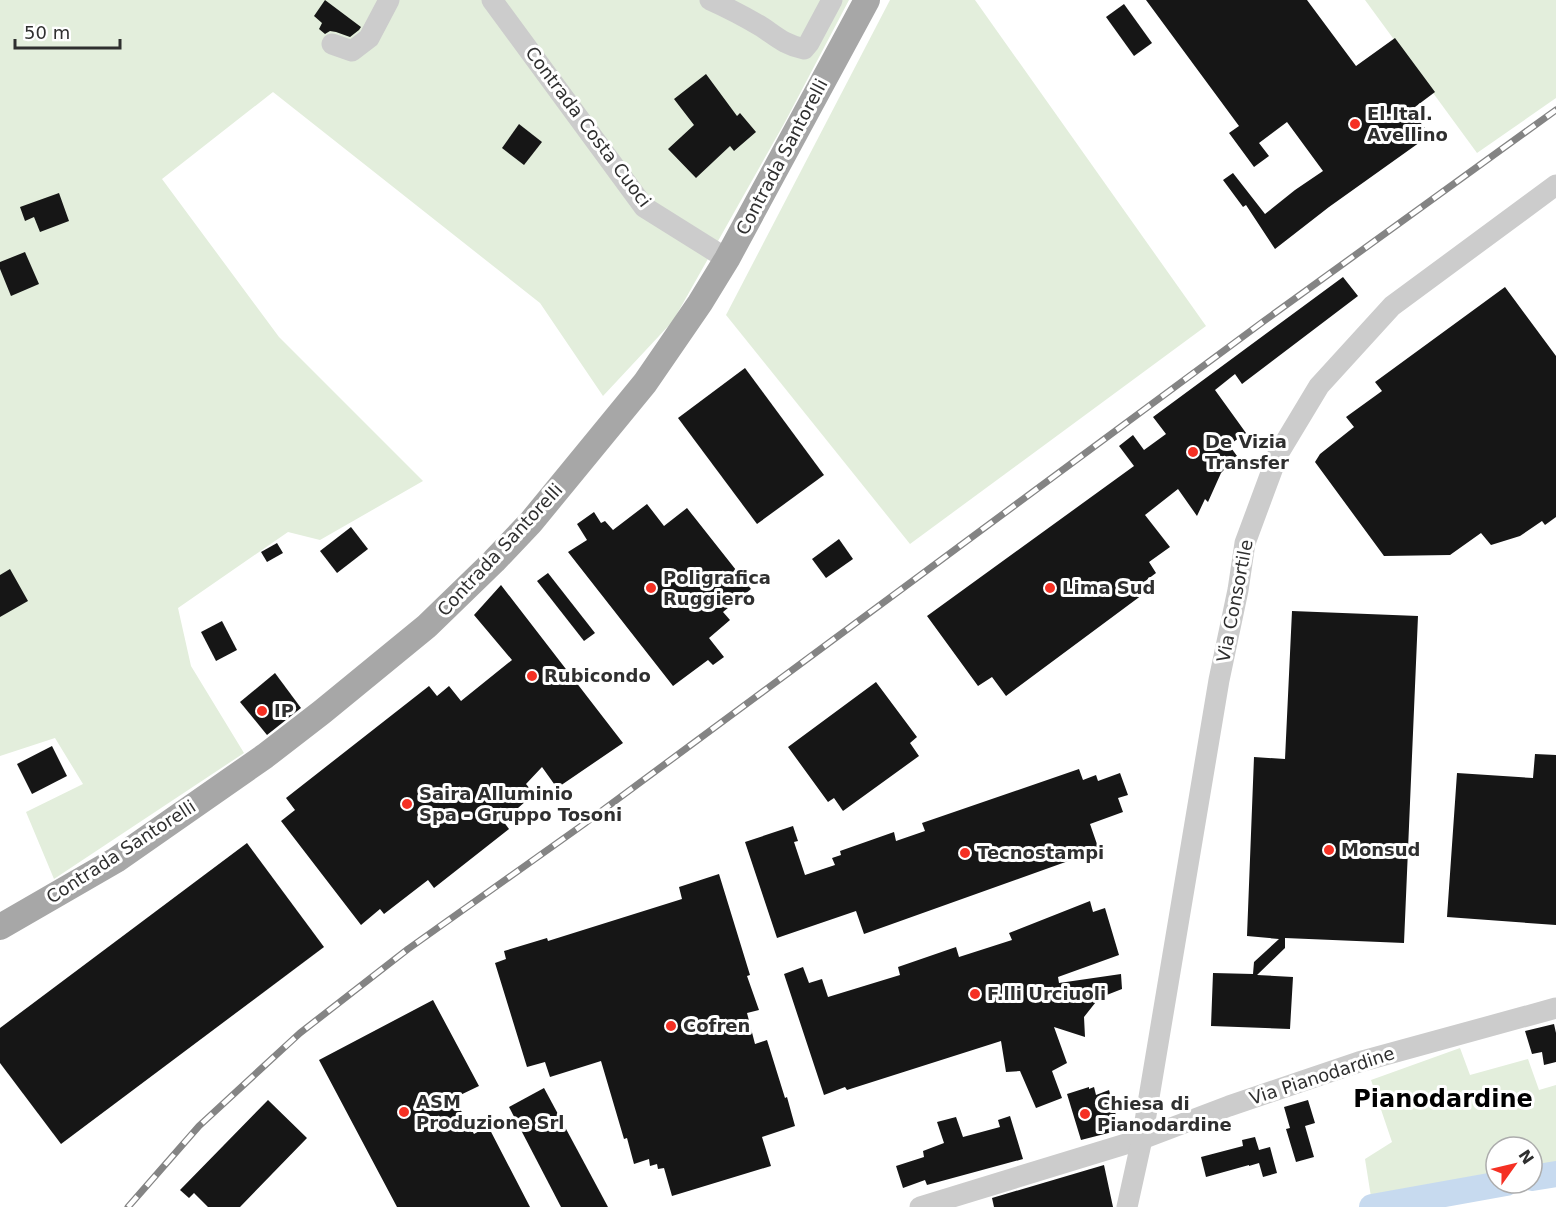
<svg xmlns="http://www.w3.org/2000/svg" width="1556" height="1207" font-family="'DejaVu Sans',sans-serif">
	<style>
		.green { fill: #e3eedc }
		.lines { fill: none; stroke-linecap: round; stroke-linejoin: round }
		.river { stroke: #c7daef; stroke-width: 26 }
		.building { fill: #161616 }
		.minor { stroke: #ccc; stroke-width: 21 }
		.major { stroke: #a7a7a7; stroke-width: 26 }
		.rail-casing { stroke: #848484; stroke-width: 7 }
		.rail { stroke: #fff; stroke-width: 4.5; stroke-dasharray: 14; stroke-linecap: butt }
		.poi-dot { fill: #f53023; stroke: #fff; stroke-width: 2 }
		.labels { text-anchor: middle; stroke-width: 6; stroke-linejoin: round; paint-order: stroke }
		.poi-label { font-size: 18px; font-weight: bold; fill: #2f2f2f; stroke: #fff; text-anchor: start }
		.street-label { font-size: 18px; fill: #2f2f2f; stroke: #fff }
		.district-label { font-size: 24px; font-weight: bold; fill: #000; stroke: #fff }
	</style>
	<rect width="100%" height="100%" fill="#fff"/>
	<g class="green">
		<polygon points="0,0 849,0 785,122 673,321 603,396 540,303 273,92 162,179 279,337 423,481 320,540 288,532 178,608 191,666 244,753 54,879 26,812 83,784 55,738 0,756"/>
		<polygon points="890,0 975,0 1206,326 910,544 726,315"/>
		<polygon points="1365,0 1556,0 1556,98 1477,153"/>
		<polygon points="1460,1048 1470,1075 1528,1059 1539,1090 1556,1085 1556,1162 1532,1166 1532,1147 1496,1147 1496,1173 1371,1197 1365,1159 1392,1142 1371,1080"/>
	</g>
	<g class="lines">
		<g class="river">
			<polyline points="1532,1178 1556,1174"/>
			<polyline points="1372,1207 1506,1183"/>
		</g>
	</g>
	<g class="building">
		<polygon points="325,0 361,27 359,30 350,37 336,32 330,31 325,34 319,29 322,23 314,16"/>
		<polygon points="1146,0 1307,0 1356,66 1395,38 1435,92 1411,110 1430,135 1329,207 1275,249 1246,205 1243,207 1223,180 1233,173 1265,214 1295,190 1323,171 1287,122 1259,143 1269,156 1254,167 1229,133 1239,126"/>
		<polygon points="1124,4 1152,43 1134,56 1106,17"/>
		<polygon points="706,74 737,116 740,113 756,132 734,151 730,146 696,178 668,149 694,125 674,99"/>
		<polygon points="519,124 542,142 524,165 502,148"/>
		<polygon points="59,193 69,221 40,232 34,217 25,221 20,207"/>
		<polygon points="25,252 39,284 11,296 0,269 0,262"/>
		<polygon points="1343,277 1358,296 1242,384 1235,374 1215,390 1246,433 1229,445 1237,456 1221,473 1208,502 1205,499 1197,516 1178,489 1145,515 1170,547 1149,562 1156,573 1136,588 1142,595 1006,696 992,677 978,686 927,616 1134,466 1119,446 1133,435 1144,450 1166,434 1153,417"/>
		<polygon points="1505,287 1556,356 1556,517 1545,525 1542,521 1520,536 1491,545 1481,533 1450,555 1384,556 1315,462 1320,454 1354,427 1346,417 1382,391 1375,382"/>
		<polygon points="745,368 824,475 757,524 678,418"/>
		<polygon points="647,504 664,526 687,508 751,589 723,612 730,620 709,638 724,657 713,665 708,660 673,686 568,552 587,540 577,524 594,512 601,523 605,521 613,530"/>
		<polygon points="351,527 368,549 337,573 320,551"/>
		<polygon points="839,539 853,559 826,578 812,559"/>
		<polygon points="277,543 283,553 267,562 261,552"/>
		<polygon points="10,569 28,601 0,617 0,575"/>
		<polygon points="548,573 595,633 584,641 537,581"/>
		<polygon points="501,585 623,743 557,788 542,767 526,784 534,794 503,821 509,829 434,888 428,880 384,914 380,909 361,925 281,821 295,810 286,798 429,686 437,696 449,686 461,701 512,660 474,615"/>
		<polygon points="1292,611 1418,616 1404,943 1285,938 1285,948 1257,975 1293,977 1290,1029 1211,1026 1213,973 1253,974 1254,962 1279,939 1247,936 1254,757 1285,759"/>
		<polygon points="222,621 237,650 216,661 201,632"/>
		<polygon points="275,673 301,708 267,735 240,702"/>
		<polygon points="876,682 917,737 910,743 919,756 843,811 834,798 828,802 788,747"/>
		<polygon points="52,746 67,776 32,794 17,764"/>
		<polygon points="1535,754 1556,755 1556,925 1447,917 1457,773 1533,778"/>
		<polygon points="1079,769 1083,780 1096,775 1098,781 1120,773 1128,795 1118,798 1123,812 1090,824 1099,850 864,934 856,911 777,938 745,842 793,826 798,841 794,842 805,875 835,865 832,858 841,855 840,851 894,832 896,841 925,831 922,823"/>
		<polygon points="247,843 324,947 61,1144 0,1063 0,1028"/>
		<polygon points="719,874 750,975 747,976 759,1010 747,1013 755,1044 767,1040 785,1098 787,1097 795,1126 762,1137 771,1166 672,1196 664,1168 658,1169 657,1164 650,1166 649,1159 634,1164 627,1138 624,1139 601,1061 550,1077 545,1062 527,1067 495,963 506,959 504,951 547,938 548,941 682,899 679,887"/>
		<polygon points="1090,901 1093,912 1105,908 1119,955 1058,977 1059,983 1121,974 1122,989 1099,998 1084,1017 1085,1037 1054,1027 1067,1063 1052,1071 1062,1098 1036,1108 1020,1071 1006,1072 1001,1041 847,1090 845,1087 824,1095 784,974 803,967 809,983 822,979 828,997 900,975 898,967 956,947 959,957 1012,940 1009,933"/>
		<polygon points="433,1000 479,1086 454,1098 474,1134 488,1126 530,1207 397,1207 319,1060"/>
		<polygon points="1554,1024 1556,1033 1556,1062 1544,1065 1542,1052 1532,1054 1525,1031"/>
		<polygon points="1089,1087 1089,1089 1094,1087 1096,1095 1109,1090 1120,1130 1081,1140 1067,1094"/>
		<polygon points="544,1088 608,1207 561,1207 509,1107"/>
		<polygon points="268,1100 307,1138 240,1207 208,1207 194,1193 189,1198 180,1190"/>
		<polygon points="1308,1100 1315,1123 1305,1126 1314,1157 1296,1162 1286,1129 1290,1128 1284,1107"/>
		<polygon points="1010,1116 1023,1159 927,1185 925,1180 903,1188 896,1166 924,1157 923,1151 944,1143 937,1122 956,1117 963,1137 1000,1127 998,1120"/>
		<polygon points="1255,1137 1259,1150 1270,1147 1277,1173 1263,1177 1259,1163 1249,1166 1249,1165 1206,1177 1201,1157 1243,1146 1242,1140"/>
		<polygon points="1104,1165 1113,1207 994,1207 992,1198"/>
	</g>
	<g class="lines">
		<g class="minor">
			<polyline points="492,0 644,207 727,259"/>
			<path d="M710,0c18,8 35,17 52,27 15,10 23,18 42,22l5,-6 23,-43"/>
			<polyline points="332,44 352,51 369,38 389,0"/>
			<polyline points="920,1207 1142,1139 1229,1106 1359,1062 1556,1008"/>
			<polyline points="1127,1207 1142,1139 1219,680 1238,590 1245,543 1278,454 1319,386 1392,306 1556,185"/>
		</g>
		<polyline class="major" points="0,927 116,860 265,756 322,712 427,626 494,561 531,522 645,383 700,303 727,259 867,0"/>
		<g class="rail-casing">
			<polyline id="rail" points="128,1207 199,1126 300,1033 408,949 584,824 1264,321 1556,110"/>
		</g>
		<use href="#rail" class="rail"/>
	</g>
	<g class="poi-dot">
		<circle cx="1355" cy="124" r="6"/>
		<circle cx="1193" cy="452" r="6"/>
		<circle cx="651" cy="588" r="6"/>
		<circle cx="1050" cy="588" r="6"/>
		<circle cx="532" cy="676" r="6"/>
		<circle cx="262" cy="711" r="6"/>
		<circle cx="407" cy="804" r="6"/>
		<circle cx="1329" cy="850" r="6"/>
		<circle cx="965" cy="853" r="6"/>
		<circle cx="975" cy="994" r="6"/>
		<circle cx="671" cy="1026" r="6"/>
		<circle cx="404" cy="1112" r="6"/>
		<circle cx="1085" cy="1114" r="6"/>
	</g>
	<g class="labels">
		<g class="poi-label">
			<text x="1367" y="120">El.Ital.<tspan x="1367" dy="21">Avellino</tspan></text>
			<text x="1205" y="448">De Vizia<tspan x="1205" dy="21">Transfer</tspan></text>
			<text x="663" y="584">Poligrafica<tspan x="663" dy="21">Ruggiero</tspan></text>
			<text x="1062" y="594">Lima Sud</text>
			<text x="544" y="682">Rubicondo</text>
			<text x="274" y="717">IP</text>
			<text x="419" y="800">Saira Alluminio<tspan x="419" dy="21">Spa - Gruppo Tosoni</tspan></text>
			<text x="1341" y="856">Monsud</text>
			<text x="977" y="859">Tecnostampi</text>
			<text x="987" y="1000">F.lli Urciuoli</text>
			<text x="683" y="1032">Cofren</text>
			<text x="416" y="1108">ASM<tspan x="416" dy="21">Produzione Srl</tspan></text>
			<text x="1097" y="1110">Chiesa di<tspan x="1097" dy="21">Pianodardine</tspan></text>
		</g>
		<g class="street-label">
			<text transform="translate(588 127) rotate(53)" y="6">Contrada Costa Cuoci</text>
			<text transform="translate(782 157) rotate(-62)" y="6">Contrada Santorelli</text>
			<text transform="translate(500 550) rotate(-47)" y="6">Contrada Santorelli</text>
			<text transform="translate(1235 601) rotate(-79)" y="6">Via Consortile</text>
			<text transform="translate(121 852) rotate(-33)" y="6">Contrada Santorelli</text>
			<text transform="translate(1322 1076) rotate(-18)" y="6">Via Pianodardine</text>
		</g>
		<g class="district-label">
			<text x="1443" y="1107">Pianodardine</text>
		</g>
	</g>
	<g transform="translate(1514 1165) rotate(56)"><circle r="28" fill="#ffffff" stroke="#acacac" stroke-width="1.5"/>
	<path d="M0-4.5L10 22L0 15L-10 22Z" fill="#f53023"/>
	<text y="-9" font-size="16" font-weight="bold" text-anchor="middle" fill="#2f2f2f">N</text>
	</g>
	<path d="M15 39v9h105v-9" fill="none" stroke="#2f2f2f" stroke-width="3"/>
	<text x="24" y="39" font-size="18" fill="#2f2f2f" stroke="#ffffff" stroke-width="4.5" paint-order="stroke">50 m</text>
</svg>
